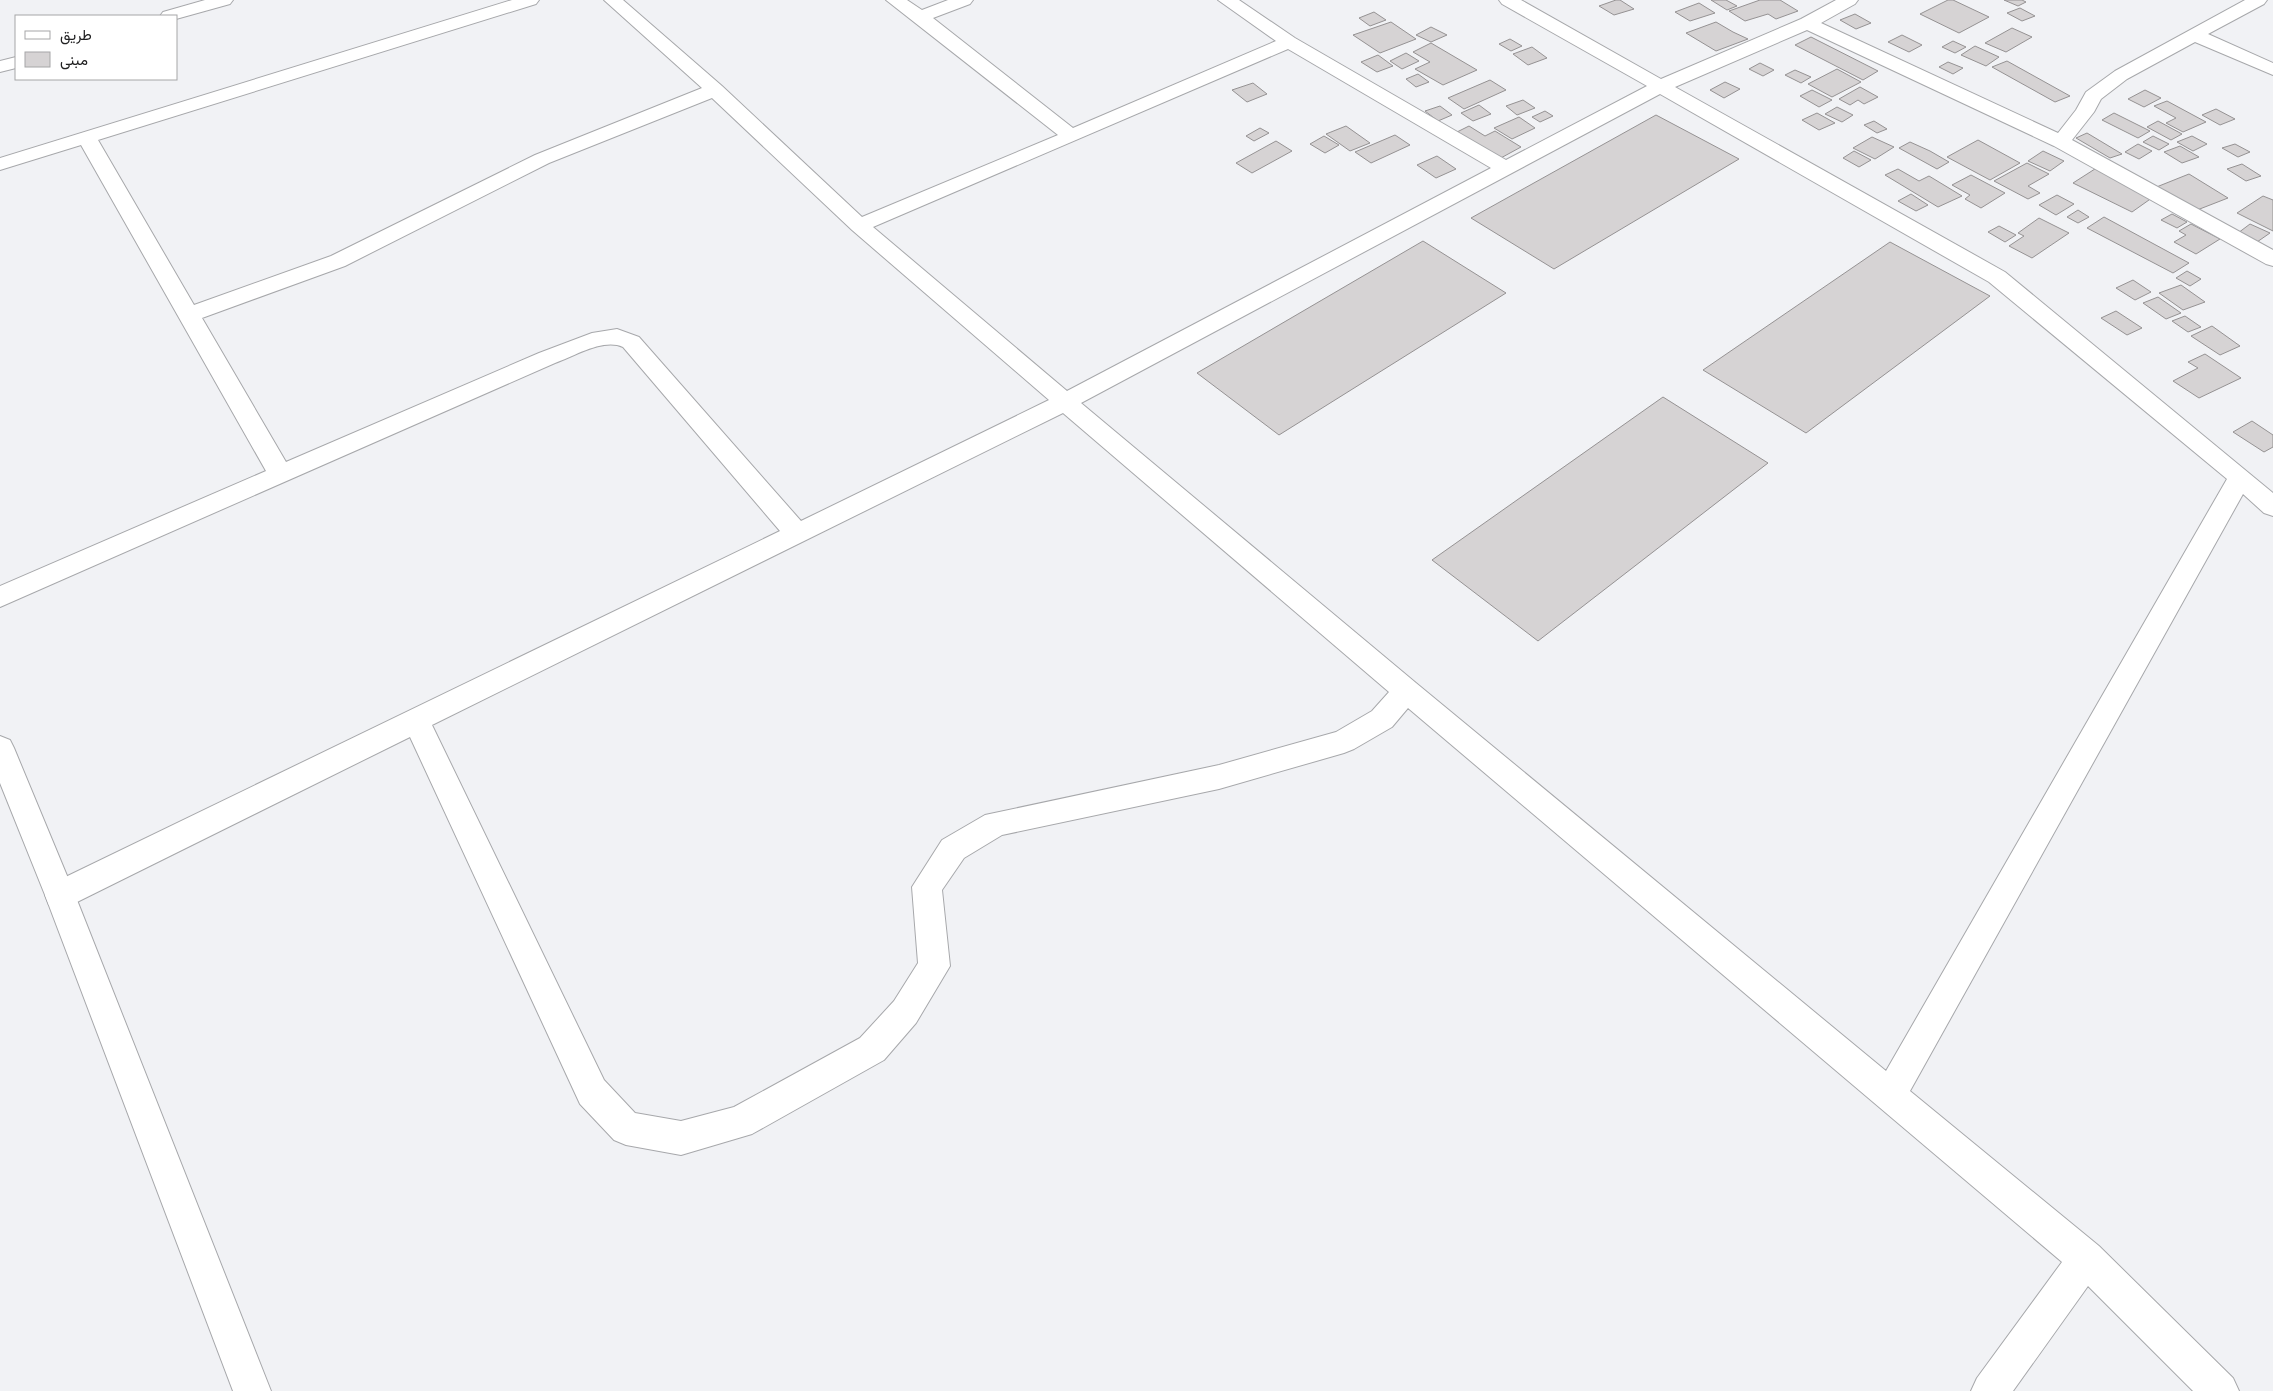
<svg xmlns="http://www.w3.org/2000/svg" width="2273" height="1391" font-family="'Exo 2',Vazirmatn,sans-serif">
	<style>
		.building { fill: #d6d3d4; stroke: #959293 }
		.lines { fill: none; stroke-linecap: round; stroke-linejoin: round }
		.street-casing { stroke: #a7a8ab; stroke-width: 2 }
		.secondary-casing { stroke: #a7a8ab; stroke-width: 2 }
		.street { fill: #fff; fill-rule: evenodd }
		.secondary { fill: #fff; fill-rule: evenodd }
	</style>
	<rect width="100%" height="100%" fill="#f1f2f5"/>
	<g class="building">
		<polygon points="1616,0 1620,0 1634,9 1614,15 1599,6"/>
		<polygon points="1711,0 1726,0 1737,6 1727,10"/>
		<polygon points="1760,0 1780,0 1798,11 1776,19 1768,14 1745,21 1729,11"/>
		<polygon points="1948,0 1953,0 1989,17 1959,33 1920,14"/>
		<polygon points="2004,0 2022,0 2026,2 2018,6"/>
		<polygon points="1699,3 1715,13 1690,21 1675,12"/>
		<polygon points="2020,8 2035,16 2022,21 2007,13"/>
		<polygon points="1374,12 1386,20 1370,26 1359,18"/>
		<polygon points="1855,14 1871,23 1856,29 1840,20"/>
		<polygon points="1391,22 1416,39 1380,53 1353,35"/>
		<polygon points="1716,22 1733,32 1748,39 1716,51 1686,33"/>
		<polygon points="1431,27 1447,35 1431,42 1416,35"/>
		<polygon points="2012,28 2032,37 2006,52 1985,43"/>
		<polygon points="1902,35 1922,45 1909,52 1888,42"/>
		<polygon points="1811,37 1878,71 1863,80 1795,45"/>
		<polygon points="1510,39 1522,46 1511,51 1499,44"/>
		<polygon points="1953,41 1966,47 1955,53 1942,47"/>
		<polygon points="1431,43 1477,70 1443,85 1415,69 1430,62 1413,52"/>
		<polygon points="1975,46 1999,57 1986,66 1961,55"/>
		<polygon points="1532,47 1547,58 1528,65 1513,54"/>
		<polygon points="1406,53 1419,61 1402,69 1390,61"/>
		<polygon points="1378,55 1393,66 1377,72 1361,62"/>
		<polygon points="2007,61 2070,96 2055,102 1992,67"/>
		<polygon points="1948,62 1963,68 1953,74 1939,67"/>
		<polygon points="1760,63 1774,70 1763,76 1749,69"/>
		<polygon points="1837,69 1861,82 1832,97 1808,84"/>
		<polygon points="1795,70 1811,77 1801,83 1785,75"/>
		<polygon points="1418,74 1429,82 1416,87 1406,79"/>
		<polygon points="1490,80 1506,90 1464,109 1448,98"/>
		<polygon points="1725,82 1740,89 1724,98 1710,90"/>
		<polygon points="1253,83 1267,94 1247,102 1232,90"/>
		<polygon points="1860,87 1878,97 1864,104 1858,100 1850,105 1839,99"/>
		<polygon points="1812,90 1832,100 1819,107 1800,96"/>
		<polygon points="2145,90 2161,98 2144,107 2128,99"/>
		<polygon points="1523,100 1535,108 1517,115 1506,106"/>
		<polygon points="2167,101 2206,122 2183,132 2166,123 2176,118 2154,106"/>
		<polygon points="1479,105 1491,114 1473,121 1461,113"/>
		<polygon points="1440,106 1452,115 1438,121 1425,111"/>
		<polygon points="1837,107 1853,115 1842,122 1825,114"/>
		<polygon points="2216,109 2235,119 2220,125 2202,115"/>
		<polygon points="1545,111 1553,116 1540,122 1532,117"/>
		<polygon points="1817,113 1835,123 1819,130 1802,120"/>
		<polygon points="2114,113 2150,131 2138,138 2102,120"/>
		<polygon points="1656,115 1739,159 1554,269 1471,218"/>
		<polygon points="1519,117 1535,128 1512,139 1494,128"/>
		<polygon points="1874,121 1887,129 1877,133 1864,125"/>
		<polygon points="2158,121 2182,134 2171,140 2147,127"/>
		<polygon points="1346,126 1370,143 1350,151 1326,134"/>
		<polygon points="1469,126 1485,136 1495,131 1521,147 1499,159 1457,132"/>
		<polygon points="1260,128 1269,133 1254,141 1246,136"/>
		<polygon points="2087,133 2122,154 2110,158 2076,138"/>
		<polygon points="1395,135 1410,145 1371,163 1355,152"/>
		<polygon points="1324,136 1339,145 1325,153 1310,144"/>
		<polygon points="2153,136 2169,144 2159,150 2143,142"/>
		<polygon points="2192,136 2207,144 2193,151 2177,142"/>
		<polygon points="1872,137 1894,147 1875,159 1853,148"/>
		<polygon points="1978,140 2020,163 1990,180 1947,157"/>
		<polygon points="1276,141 1292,151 1252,173 1236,163"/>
		<polygon points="1910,142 1930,151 1949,162 1937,169 1899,148"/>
		<polygon points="2138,144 2152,151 2139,159 2125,152"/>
		<polygon points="2235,144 2250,152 2238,157 2222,148"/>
		<polygon points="2180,146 2199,157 2182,163 2164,152"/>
		<polygon points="1854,151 1871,160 1859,167 1843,158"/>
		<polygon points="2043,151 2064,161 2050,171 2028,161"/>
		<polygon points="1437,156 1456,169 1436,178 1417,165"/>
		<polygon points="2027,163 2049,174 2028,186 2040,193 2028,199 1994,181"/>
		<polygon points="2242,164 2261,176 2246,181 2227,169"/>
		<polygon points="2098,167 2156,195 2132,212 2073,183"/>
		<polygon points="1898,169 1919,181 1929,176 1962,196 1938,207 1885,175"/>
		<polygon points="2189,174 2228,198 2192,212 2154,188"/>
		<polygon points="1971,175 2005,193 1981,208 1965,199 1970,195 1952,185"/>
		<polygon points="1911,194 1928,205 1916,211 1898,201"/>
		<polygon points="2057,195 2074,204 2056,215 2039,205"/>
		<polygon points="2263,196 2273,200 2273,231 2237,213"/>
		<polygon points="2078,210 2089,217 2078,223 2067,217"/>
		<polygon points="2172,214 2187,222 2177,228 2161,220"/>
		<polygon points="2104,217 2189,263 2173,273 2087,228"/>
		<polygon points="2039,218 2069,233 2032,258 2009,246 2024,236 2018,233"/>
		<polygon points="2191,224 2220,239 2196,254 2174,242 2186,235 2179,231"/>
		<polygon points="2250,224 2270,233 2257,242 2238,233"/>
		<polygon points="1999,226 2016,235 2005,242 1988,232"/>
		<polygon points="1423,241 1506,293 1279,435 1197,373"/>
		<polygon points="1890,242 1990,296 1806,433 1703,370"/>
		<polygon points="2187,271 2201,279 2190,286 2176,278"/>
		<polygon points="2133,280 2151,292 2135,300 2116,288"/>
		<polygon points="2181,285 2205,302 2183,310 2159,293"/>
		<polygon points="2158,297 2181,313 2166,319 2143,303"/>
		<polygon points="2116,311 2142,328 2127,335 2101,318"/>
		<polygon points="2185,316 2201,327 2188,332 2172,321"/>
		<polygon points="2212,326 2240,346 2220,355 2191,336"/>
		<polygon points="2205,354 2241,378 2199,398 2173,381 2198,368 2188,362"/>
		<polygon points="1663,397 1768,463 1538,641 1432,560"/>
		<polygon points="2252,421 2273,435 2273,447 2264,452 2233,432"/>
	</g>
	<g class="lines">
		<g class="street-casing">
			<path id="street" d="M512,0h27l-3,4 -438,136 96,165 137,-49 204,-101 167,-67 -98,-88h19l99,86 140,131 196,-82 -172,-135h21l15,10 26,-10h25l-3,4 -37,14 140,110 203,-87 -58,-41h21l56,38 211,122 141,-74 -145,-82 -3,-4h22l140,79 140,-60 35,-19h22l-3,4 -34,19 237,110 18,-23 10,-18 29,-21 130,-71h22l-3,4 -56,30 65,29v12l-78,-33 -68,37 -26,20 -7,13 -22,28 201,110v16l-7,-2 -212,-118 -247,-116 -132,57 330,185 268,221v23l-9,-3 -21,-19 -333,597 189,155 134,132 6,13h-46l-105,-105 -75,105h-42l6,-13 85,-116 -654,-554 -16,19 -38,22 -10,4 -125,36 -217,46 -38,23 -22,32 8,76 -34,57 -32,37 -132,74 -71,21 -55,-10 -12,-5 -34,-36 -170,-367 -339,168 -11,4 -11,-4 -4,-10 4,-10 731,-354 -157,-184c-20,-9 -48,9 -68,16l-555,244v-21l266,-115 -185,-326 -81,25v-12zM1288,49l203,119 -424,223 -194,-164zM1660,94l329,188 238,197 -341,592 -470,-388 -335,-280zM712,98l140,132 197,170 -248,121 -162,-184 -22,-8 -25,4 -53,20 -253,109 -84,-144 143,-52 204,-103zM1063,413l326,279 -17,19 -36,21 -117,33 -234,50 -43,25 -30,47 6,76 -24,38 -34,37 -126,69 -53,14 -46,-8 -31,-33 -172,-355z"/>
		</g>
		<g class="secondary-casing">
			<g id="secondary">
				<polygon points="205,0 233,0 230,4 176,19 176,16 160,16 163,12"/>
				<polygon points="16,57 16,68 0,72 0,61"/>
				<polygon points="0,736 10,740 14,748 75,895 271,1391 233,1391 45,895 0,783"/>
			</g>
		</g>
		<use href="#street" class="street"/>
		<use href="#secondary" class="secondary"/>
	</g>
	<rect x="15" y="15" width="162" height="65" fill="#ffffff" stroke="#a6a6a7"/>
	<rect x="25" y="31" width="25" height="8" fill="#ffffff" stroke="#a6a6a7"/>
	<text x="60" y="40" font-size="15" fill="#212122">طريق</text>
	<rect x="25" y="52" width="25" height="15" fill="#d6d3d4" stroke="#a6a6a7"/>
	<text x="60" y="65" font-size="15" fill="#212122">مبنى</text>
</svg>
